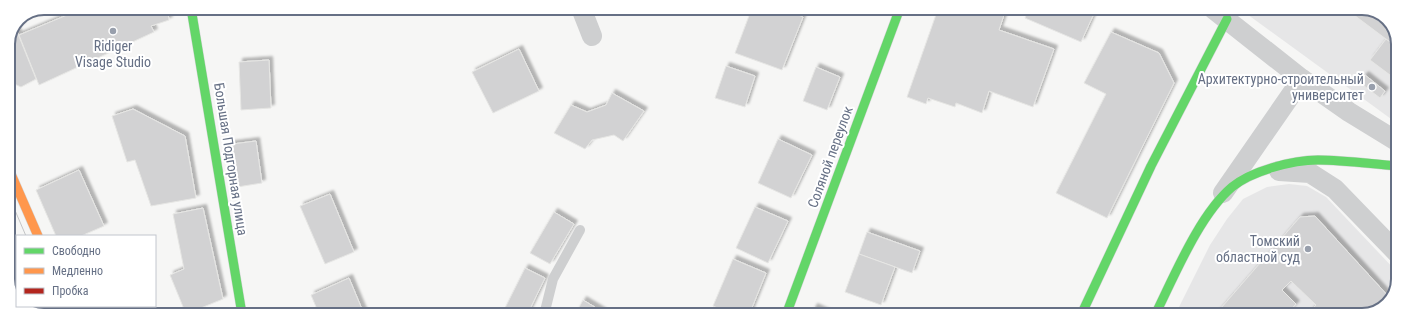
<svg xmlns="http://www.w3.org/2000/svg" width="1406" height="323" font-family="'Roboto Condensed',sans-serif">
	<style>
		.built { fill: #e6e6e7 }
		.building { fill: #d2d2d3; stroke: #e6e6e4; filter: url(#shadow) }
		.lines { fill: none; stroke-linecap: round; stroke-linejoin: round }
		.fast-casing { stroke: #d2d3d4; stroke-width: 10 }
		.slow-casing { stroke: #d2d3d4; stroke-width: 10 }
		.jam-casing { stroke: #d2d3d4; stroke-width: 10 }
		.lane { stroke: #cecfd0; stroke-width: 10 }
		.street { stroke: #cecfd0; stroke-width: 20 }
		.fast { stroke: #63d668; stroke-width: 9 }
		.slow { stroke: #ff974d; stroke-width: 9 }
		.jam { stroke: #b3261e; stroke-width: 9 }
		.tram { stroke: #c4c5c6; stroke-width: 1 }
		.poi-dot { fill: #989fac; stroke: #fff; stroke-width: 1.5 }
		.labels { text-anchor: middle; stroke-width: 4; stroke-linejoin: round; paint-order: stroke }
		.poi-label { font-size: 14px; fill: #667085; stroke: #fff; text-anchor: end }
		.street-label { font-size: 14px; fill: #667085; stroke: #fff }
		.rim { fill: none; stroke: #667085; stroke-width: 2 }
	</style>
	<defs>
		<filter id="shadow"><feDropShadow dx="3.5" dy="-3.5" stdDeviation="1" flood-color="#0004"/></filter>
	</defs>
	<rect width="100%" height="100%" fill="#f6f6f5"/>
	<g class="built">
		<polygon points="1240,9 1369,9 1389,20 1398,40 1398,124"/>
		<polygon points="1289,184 1307,186 1326,197 1397,272 1397,286 1385,306 1362,315 1175,315 1210,245 1227,219 1243,199 1267,187"/>
	</g>
	<g class="building">
		<polygon points="84,8 167,8 169,20 151,26 154,32 39,85 19,35"/>
		<polygon points="511,8 534,8 521,14 519,11"/>
		<polygon points="610,8 658,8 655,11 613,12"/>
		<polygon points="752,8 781,8 803,17 782,70 735,53"/>
		<polygon points="938,9 1006,9 999,30 1054,49 1033,107 989,91 982,113 956,103 955,107 928,98 926,104 907,97"/>
		<polygon points="1029,9 1096,9 1081,42 1025,18"/>
		<polygon points="1346,9 1369,9 1389,20 1398,40 1398,48"/>
		<polygon points="19,18 22,25 16,29 36,79 21,87 8,81 8,44"/>
		<polygon points="1111,32 1159,53 1174,83 1107,218 1056,193 1106,94 1084,83"/>
		<polygon points="1386,39 1398,48 1398,81 1370,60"/>
		<polygon points="519,49 539,91 493,113 472,72"/>
		<polygon points="269,60 271,108 241,110 239,62"/>
		<polygon points="726,66 755,76 745,107 715,98"/>
		<polygon points="816,67 840,77 827,110 803,101"/>
		<polygon points="1365,75 1385,91 1380,98 1359,82"/>
		<polygon points="612,93 644,111 623,141 614,135 592,140 585,149 554,133 571,105 587,112 606,105"/>
		<polygon points="133,109 185,136 196,198 151,206 135,160 127,162 112,116"/>
		<polygon points="778,139 812,155 791,198 758,183"/>
		<polygon points="256,141 262,183 231,188 225,145"/>
		<polygon points="79,170 104,226 81,236 56,236 36,190"/>
		<polygon points="330,194 354,252 325,264 300,206"/>
		<polygon points="755,207 788,221 768,263 736,248"/>
		<polygon points="203,208 223,299 186,314 170,275 184,269 173,214"/>
		<polygon points="554,212 574,224 550,264 530,253"/>
		<polygon points="1315,216 1390,298 1385,306 1362,315 1307,315 1316,305 1291,281 1282,290 1296,304 1286,315 1215,315 1300,217"/>
		<polygon points="867,232 920,251 912,273 859,254"/>
		<polygon points="859,254 895,267 881,305 845,292"/>
		<polygon points="733,259 766,273 749,315 734,315 713,306"/>
		<polygon points="525,268 545,278 527,315 513,315 504,310"/>
		<polygon points="349,278 364,314 319,314 311,295"/>
		<polygon points="583,300 603,312 601,315 575,315"/>
		<polygon points="86,306 114,306 118,314 90,314"/>
		<polygon points="138,306 148,306 152,314 119,314"/>
		<polygon points="814,307 832,315 810,315"/>
	</g>
	<g class="lines">
		<g class="fast-casing">
			<g id="fast">
				<polyline points="191,8 242,314"/>
				<polyline points="786,315 900,8"/>
				<polyline points="1081,315 1151,166 1227,19"/>
				<path d="M1155,315c19,-38 44,-100 77,-128 19,-16 61,-27 86,-27 26,0 53,4 79,6"/>
			</g>
		</g>
		<g class="slow-casing">
			<g id="slow">
				<polyline points="8,167 38,236"/>
				<polyline points="8,249 17,269"/>
				<polyline points="33,306 36,314"/>
			</g>
		</g>
		<g class="jam-casing">
			<polyline id="jam" points="68,306 71,314"/>
		</g>
		<polyline class="lane" points="544,315 553,279 580,230"/>
		<g class="street">
			<polyline points="581,8 592,36"/>
			<polyline points="1213,9 1302,79 1349,112 1398,142"/>
			<polyline points="1279,171 1310,173 1335,189 1397,253"/>
			<polyline points="1223,193 1302,79"/>
		</g>
		<use href="#fast" class="fast"/>
		<use href="#slow" class="slow"/>
		<use href="#jam" class="jam"/>
		<g class="tram">
			<polyline points="8,194 26,236"/>
			<polyline points="8,222 17,242"/>
			<polyline points="44,306 48,314"/>
			<polyline points="56,306 60,314"/>
		</g>
	</g>
	<g class="poi-dot">
		<circle cx="113" cy="31" r="4"/>
		<circle cx="1372" cy="87" r="4"/>
		<circle cx="1308" cy="249" r="4"/>
	</g>
	<g class="labels">
		<g class="poi-label">
			<text x="113" y="51" text-anchor="middle">Ridiger<tspan x="113" dy="16">Visage Studio</tspan></text>
			<text x="1364" y="84">Архитектурно-строительный<tspan x="1364" dy="16">университет</tspan></text>
			<text x="1300" y="246">Томский<tspan x="1300" dy="16">областной суд</tspan></text>
		</g>
		<g class="street-label">
			<text transform="translate(830 157) rotate(-70)" y="5">Соляной переулок</text>
			<text transform="translate(231 159) rotate(81)" y="5">Большая Подгорная улица</text>
		</g>
	</g>
	<path d="M0 0H1406V323H0ZM44 15H1362A29 29 0 0 1 1391 44V279A29 29 0 0 1 1362 308H44A29 29 0 0 1 15 279V44A29 29 0 0 1 44 15Z" fill="#fff" fill-rule="evenodd"/>
	<path class="rim" d="M44 15H1362A29 29 0 0 1 1391 44V279A29 29 0 0 1 1362 308H44A29 29 0 0 1 15 279V44A29 29 0 0 1 44 15Z"/>
	<rect x="16" y="235" width="140" height="72" fill="#ffffff" stroke="#c2c6ce"/>
	<rect x="24" y="248" width="20" height="6" fill="#63d668" stroke="#c2c6ce"/>
	<text x="52" y="255" font-size="12" fill="#667085">Свободно</text>
	<rect x="24" y="268" width="20" height="6" fill="#ff974d" stroke="#c2c6ce"/>
	<text x="52" y="275" font-size="12" fill="#667085">Медленно</text>
	<rect x="24" y="288" width="20" height="6" fill="#b3261e" stroke="#c2c6ce"/>
	<text x="52" y="295" font-size="12" fill="#667085">Пробка</text>
</svg>
